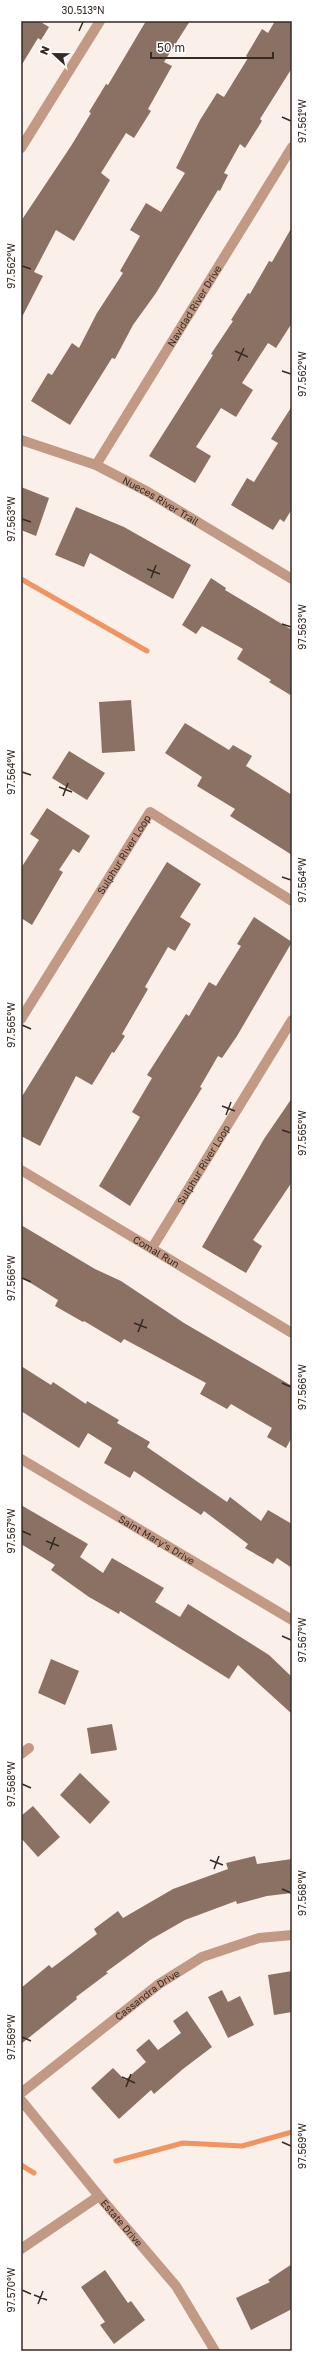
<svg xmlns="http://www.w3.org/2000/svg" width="313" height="2372" font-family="'Golos Text',sans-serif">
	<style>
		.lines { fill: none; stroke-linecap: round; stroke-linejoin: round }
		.stream { stroke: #ef9463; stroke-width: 5 }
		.building { fill: #8b7164 }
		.minor { stroke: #c19984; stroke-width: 10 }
		.ticks { fill: none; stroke: #352a24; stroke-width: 1.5 }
		.labels { text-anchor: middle; stroke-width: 4; stroke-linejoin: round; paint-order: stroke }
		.street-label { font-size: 10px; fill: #352a24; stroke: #fff }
		.neatline { fill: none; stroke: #352a24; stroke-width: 1.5 }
		.ticks-label { font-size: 10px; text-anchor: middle; fill: #352a24 }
	</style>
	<rect width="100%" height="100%" fill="#fbefe9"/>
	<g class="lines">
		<g class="stream">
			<polyline points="21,579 147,651"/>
			<polyline points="116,2161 183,2143 242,2146 292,2132"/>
			<polyline points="21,2165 34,2173"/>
		</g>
	</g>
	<g class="building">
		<polygon points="21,21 39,21 49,27 41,40 38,38 21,66"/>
		<polygon points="146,21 190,21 164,62 172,66 148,109 151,111 134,138 126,133 101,173 110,180 74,241 56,230 34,272 43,276 21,319 21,221 71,146 91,113 89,112 106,84 108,85"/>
		<polygon points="275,21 292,21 292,68 260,119 262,121 245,148 240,144 224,173 228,175 220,191 218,190 156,293 133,325 115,359 112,358 70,425 31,401 48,373 52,375 72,343 79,348 97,313 123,273 120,271 140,236 130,230 146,203 161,212 185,173 176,168 200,120 217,93 224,97 248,58 246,56 262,29 268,33"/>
		<polygon points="292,227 292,323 276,348 268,343 242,383 253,390 236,417 221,408 196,447 211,456 195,483 149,456 213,355 211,354 233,321 231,320 248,293 250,294 269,261 272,262"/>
		<polygon points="292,406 292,509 284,522 280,519 273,530 231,505 247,478 254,482 278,443 271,439"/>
		<polygon points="21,487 49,498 36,536 21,530"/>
		<polygon points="76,507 124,527 191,565 173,599 90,553 84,567 55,555"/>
		<polygon points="211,578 226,588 225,590 292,630 292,696 269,682 271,680 237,659 243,649 202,626 196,634 182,625"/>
		<polygon points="131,700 135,751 102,753 99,702"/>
		<polygon points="185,723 229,750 233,745 252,756 246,766 292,795 292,855 230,816 235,809 197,786 202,777 165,753"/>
		<polygon points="69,751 105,773 87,800 52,778"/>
		<polygon points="47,808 90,836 79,853 73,849 59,870 63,872 32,925 21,918 21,868 39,840 30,834"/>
		<polygon points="167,862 201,884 180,917 191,924 175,951 168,947 145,987 148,989 122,1034 125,1036 114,1053 112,1052 92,1085 76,1076 40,1146 21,1136 21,1098"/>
		<polygon points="254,917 292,942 237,1036 222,1058 218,1056 200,1087 202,1088 130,1206 99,1186 140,1117 132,1112 152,1078 147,1075 186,1014 189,1016 209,982 216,986 241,946 237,944"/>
		<polygon points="292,1098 292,1182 253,1240 262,1246 246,1273 202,1247 264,1139"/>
		<polygon points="21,1225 95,1269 121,1281 184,1323 292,1386 292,1437 286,1448 267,1437 272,1428 231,1404 227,1409 200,1394 206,1383 124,1339 121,1343 84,1321 83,1322 55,1306 58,1300 21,1277"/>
		<polygon points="21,1366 51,1385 53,1382 86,1404 87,1401 119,1420 117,1423 150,1442 147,1447 227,1502 230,1497 261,1521 268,1510 292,1524 292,1568 277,1558 273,1564 245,1548 248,1544 204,1511 201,1515 134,1471 130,1478 104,1463 112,1448 88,1433 79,1448 21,1411"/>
		<polygon points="21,1505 88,1544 80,1557 103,1573 112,1558 164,1588 155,1602 180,1617 188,1604 269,1655 292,1677 292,1714 238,1665 229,1679 120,1611 119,1614 89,1597 51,1570 55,1565 21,1544"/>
		<polygon points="51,1659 79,1671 65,1705 38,1693"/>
		<polygon points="112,1724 117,1750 91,1754 87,1728"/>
		<polygon points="80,1773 110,1802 90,1824 60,1795"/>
		<polygon points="33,1806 60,1837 38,1857 21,1838 21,1816"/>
		<polygon points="255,1856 257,1864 292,1859 292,1893 267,1896 237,1904 236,1901 185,1920 150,1940 106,1972 108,1973 76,1997 77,1999 21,2044 21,1988 49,1965 52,1968 97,1934 94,1929 118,1911 123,1918 173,1889 228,1869 226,1863"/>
		<polygon points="292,1971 292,2012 274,2015 268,1975"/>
		<polygon points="222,1990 228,2002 240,1996 254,2025 228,2038 208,1997"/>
		<polygon points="187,2011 212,2047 183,2069 154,2094 151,2090 119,2119 91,2088 113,2068 125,2080 146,2062 136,2050 149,2039 158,2050 181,2033 173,2021"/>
		<polygon points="292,2264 292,2309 251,2330 236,2298 270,2282 268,2280"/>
		<polygon points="105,2270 128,2303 131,2301 145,2320 114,2344 100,2325 105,2322 81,2287"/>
	</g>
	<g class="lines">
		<g class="minor">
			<polyline points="21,148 100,21"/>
			<path id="s1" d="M21,440l75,25 52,27 144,87"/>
			<path id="s2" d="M96,465l196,-318"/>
			<path id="s3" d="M21,1019l129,-207 142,89"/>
			<path id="s4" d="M21,1170l271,163"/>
			<path id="s5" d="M152,1248l140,-228"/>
			<path id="s6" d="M21,1459l271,161"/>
			<polyline points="21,1754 29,1748"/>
			<path id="s7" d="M21,2093l138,-109 43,-27 57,-19 33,-3"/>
			<path id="s8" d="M21,2100l78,96 77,90 39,65"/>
			<polyline points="21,2249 99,2196"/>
		</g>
	</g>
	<path class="ticks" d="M79,31l4,-9M282,117l9,4M22,266l9,3M235,351l13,6M238,361l6,-13M282,371l9,3M22,519l9,3M147,569l13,5M151,578l5,-13M282,624l9,3M22,772l9,3M59,787l13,5M63,796l5,-13M282,877l9,3M22,1025l9,4M222,1106l13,5M226,1115l5,-13M282,1130l9,3M22,1278l9,4M134,1323l13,5M138,1332l5,-13M282,1383l9,4M22,1531l9,4M46,1541l13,5M50,1550l5,-13M282,1636l9,4M22,1784l9,4M210,1860l13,5M214,1869l5,-13M282,1889l9,4M22,2037l9,4M122,2077l13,6M126,2087l5,-13M282,2142l9,4M22,2290l9,4M34,2295l13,5M38,2304l5,-13"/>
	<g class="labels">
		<g class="street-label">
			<text dy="4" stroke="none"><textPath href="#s2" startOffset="187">Navidad River Drive</textPath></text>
			<text dy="4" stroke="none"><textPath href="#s1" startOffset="153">Nueces River Trail</textPath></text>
			<text dy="4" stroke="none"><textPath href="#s3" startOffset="194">Sulphur River Loop</textPath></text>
			<text dy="4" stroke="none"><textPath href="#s5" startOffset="98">Sulphur River Loop</textPath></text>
			<text dy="4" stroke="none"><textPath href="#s4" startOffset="158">Comal Run</textPath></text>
			<text dy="4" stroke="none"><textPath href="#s6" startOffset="158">Saint Mary's Drive</textPath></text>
			<text dy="4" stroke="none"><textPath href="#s7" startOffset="160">Cassandra Drive</textPath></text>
			<text dy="4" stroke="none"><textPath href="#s8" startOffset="159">Estate Drive</textPath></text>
		</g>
	</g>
	<rect width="313" height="2372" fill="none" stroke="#ffffff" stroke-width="44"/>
	<g transform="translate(54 54) rotate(292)" stroke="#ffffff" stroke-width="3" paint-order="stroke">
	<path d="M0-3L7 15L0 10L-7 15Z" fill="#352a24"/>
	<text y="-6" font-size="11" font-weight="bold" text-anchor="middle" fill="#352a24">N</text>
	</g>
	<path d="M151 52v6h122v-6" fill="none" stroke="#352a24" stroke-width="2"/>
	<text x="157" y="52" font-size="12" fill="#352a24" stroke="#ffffff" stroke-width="3" paint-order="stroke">50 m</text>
	<rect x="22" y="22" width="269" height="2328" class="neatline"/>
	<g class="ticks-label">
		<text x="83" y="14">30.513°N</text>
		<text transform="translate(302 121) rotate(-90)" y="4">97.561°W</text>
		<text transform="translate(11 266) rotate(-90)" y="4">97.562°W</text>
		<text transform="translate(302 374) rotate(-90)" y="4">97.562°W</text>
		<text transform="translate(11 519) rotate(-90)" y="4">97.563°W</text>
		<text transform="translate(302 627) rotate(-90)" y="4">97.563°W</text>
		<text transform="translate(11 772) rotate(-90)" y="4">97.564°W</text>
		<text transform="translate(302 880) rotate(-90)" y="4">97.564°W</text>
		<text transform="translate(11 1025) rotate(-90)" y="4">97.565°W</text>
		<text transform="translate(302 1133) rotate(-90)" y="4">97.565°W</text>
		<text transform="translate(11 1278) rotate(-90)" y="4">97.566°W</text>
		<text transform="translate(302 1387) rotate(-90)" y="4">97.566°W</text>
		<text transform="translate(11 1531) rotate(-90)" y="4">97.567°W</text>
		<text transform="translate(302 1640) rotate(-90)" y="4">97.567°W</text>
		<text transform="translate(11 1784) rotate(-90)" y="4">97.568°W</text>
		<text transform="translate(302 1893) rotate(-90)" y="4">97.568°W</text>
		<text transform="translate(11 2037) rotate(-90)" y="4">97.569°W</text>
		<text transform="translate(302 2146) rotate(-90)" y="4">97.569°W</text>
		<text transform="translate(11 2290) rotate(-90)" y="4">97.570°W</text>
	</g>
</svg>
